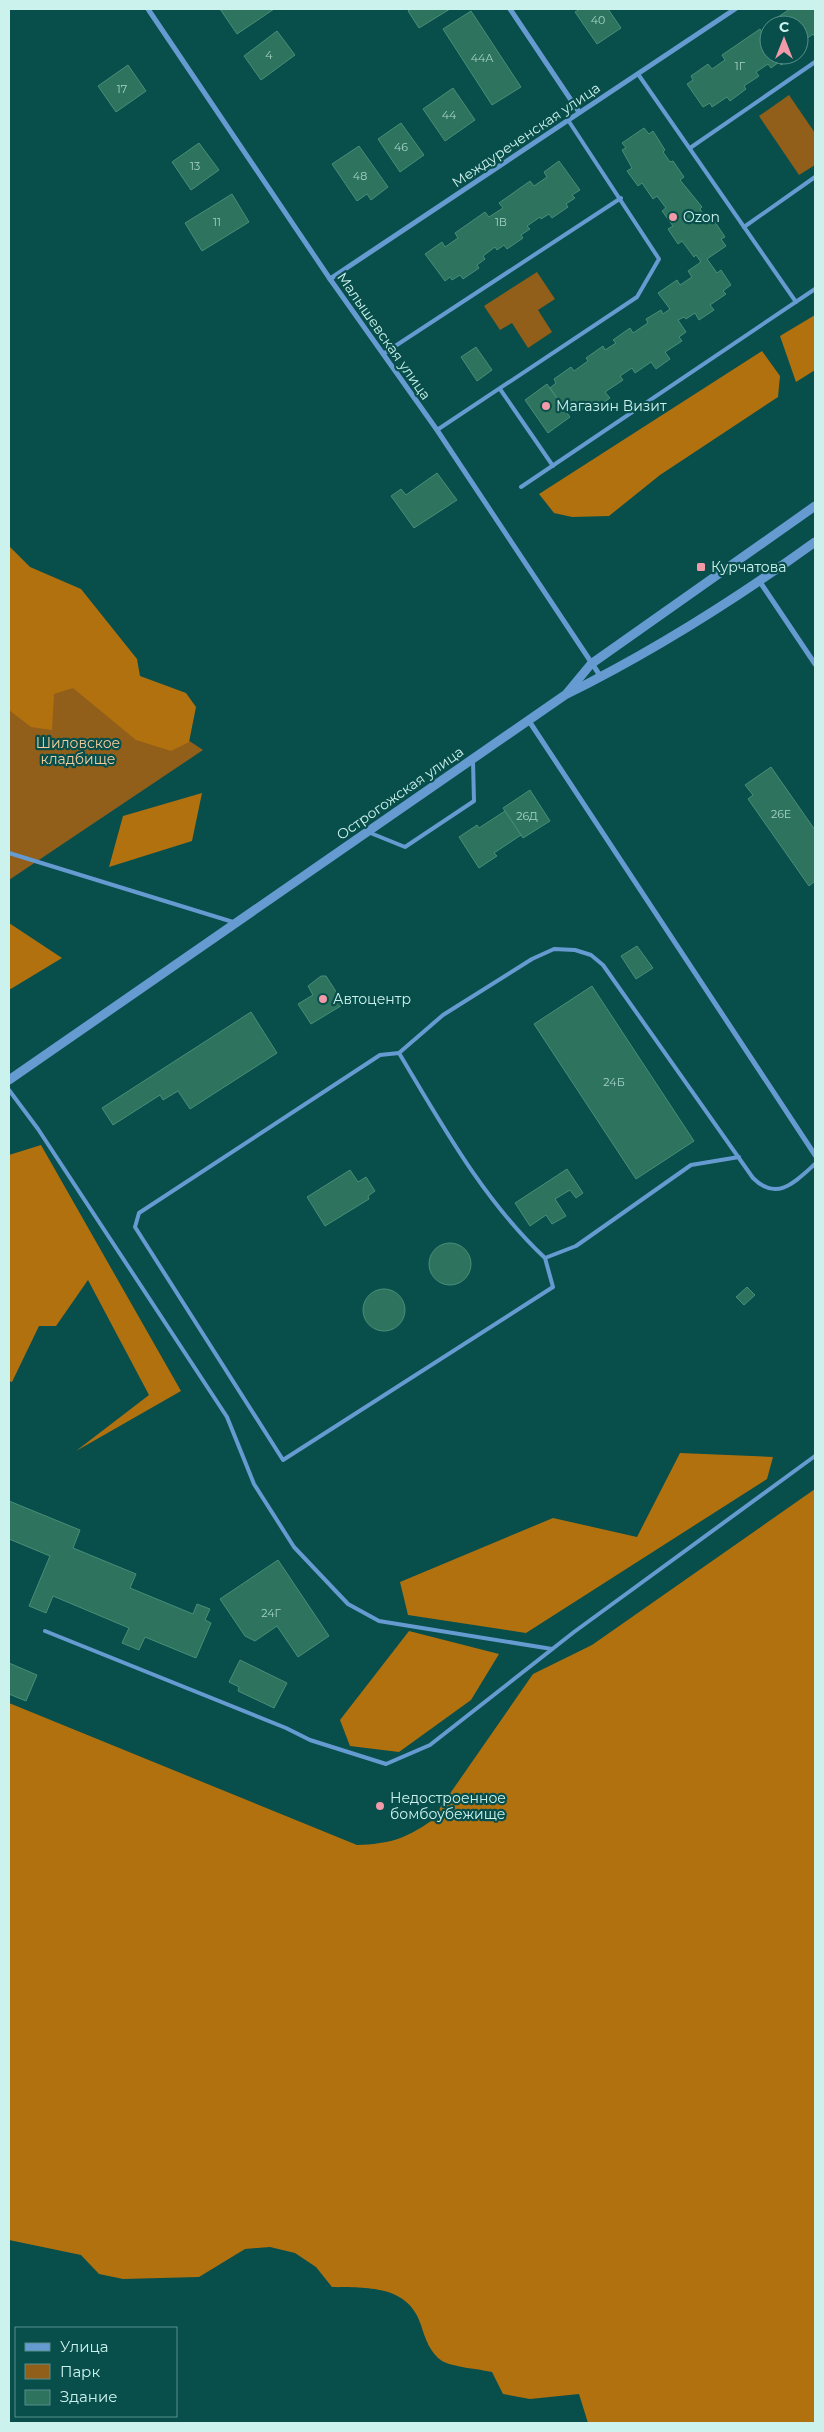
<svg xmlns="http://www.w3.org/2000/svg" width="824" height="2432" font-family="Montserrat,sans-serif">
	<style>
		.green { fill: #915f1a }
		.forest { fill: #b1710f }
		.building { fill: #2d735d; stroke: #498e77 }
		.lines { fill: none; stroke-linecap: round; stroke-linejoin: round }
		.service { stroke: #669bd1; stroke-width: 4 }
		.minor { stroke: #669bd1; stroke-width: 5 }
		.tertiary { stroke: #669bd1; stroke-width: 9 }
		.poi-dot { fill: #f39aa8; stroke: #084e4b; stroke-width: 2 }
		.labels { text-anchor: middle; stroke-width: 4.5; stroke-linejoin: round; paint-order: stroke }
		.number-label { font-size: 11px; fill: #a4d2ca }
		.street-label { font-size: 14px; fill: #ccf2ee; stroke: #084e4b }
		.poi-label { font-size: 14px; fill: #ccf2ee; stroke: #084e4b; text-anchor: start }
		.park-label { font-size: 14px; fill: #f5cc9e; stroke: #084e4b }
	</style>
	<rect width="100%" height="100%" fill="#084e4b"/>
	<g class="green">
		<polygon points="789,95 815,133 815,165 799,175 759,116"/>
		<polygon points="537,272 555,299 538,310 552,332 528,348 512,323 500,330 484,306"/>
		<polygon points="9,622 203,750 9,880"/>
	</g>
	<g class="forest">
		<polygon points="815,315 815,370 796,382 780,336"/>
		<polygon points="762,351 780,376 778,397 660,475 609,516 572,517 554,513 539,494"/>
		<polygon points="9,546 30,567 81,589 137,659 140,676 186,693 196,707 189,742 171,751 136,740 73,688 54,694 52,730 31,727 9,710"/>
		<polygon points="202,793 192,841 109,867 123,816"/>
		<polygon points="9,923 62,958 9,990"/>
		<polygon points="41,1145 181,1391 76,1451 149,1395 88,1280 56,1326 39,1326 12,1382 9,1381 9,1155"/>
		<polygon points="680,1453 773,1457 767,1479 526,1633 408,1615 400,1582 553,1518 637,1537"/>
		<path d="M815,1489v934h-227l-9,-29 -49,5 -27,-5 -11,-22c-13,-3 -40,-5 -50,-11 -12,-8 -17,-23 -21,-36 -13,-41 -55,-37 -89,-38l-16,-20 -21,-14 -25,-6 -25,2 -46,28 -76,2 -24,-5 -18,-19 -72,-15v-537l348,142c32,-1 48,-6 74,-24l102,-147 59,-29z"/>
		<polygon points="409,1631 499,1654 471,1700 399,1752 350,1746 340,1720"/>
	</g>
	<g class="building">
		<polygon points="220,9 274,9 237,34"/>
		<polygon points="412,9 450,9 419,28 408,11"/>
		<polygon points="580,9 608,9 621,28 597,44 575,12"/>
		<polygon points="790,9 815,9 815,37 813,34 802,42 804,45 799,49 799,25 773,25 777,22 775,19"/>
		<polygon points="471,11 521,87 492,105 443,29"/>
		<polygon points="769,27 769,55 796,55 781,65 779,62 771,68 768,64 756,72 759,76 744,86 746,89 730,101 727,97 712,107 710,103 703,107 687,84 693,80 691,76 708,64 712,69 725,60 722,55 760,29 762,32"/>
		<polygon points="277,31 295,55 261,80 244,56"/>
		<polygon points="128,65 146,91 116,112 98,86"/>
		<polygon points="453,88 475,120 445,141 423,109"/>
		<polygon points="401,123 424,155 400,172 378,139"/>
		<polygon points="644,128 649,134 653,131 665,150 663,152 670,162 673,161 684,177 680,180 702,207 700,209 709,222 713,219 725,237 721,239 726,246 707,259 717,273 721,270 731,285 723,291 726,294 710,305 714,310 699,320 695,313 686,319 684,317 678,320 686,332 679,337 682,341 665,352 670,359 656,369 651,362 635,373 632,368 620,376 623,380 605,392 610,398 596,408 592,402 577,413 574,408 567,413 550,388 556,383 554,379 571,367 574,371 588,361 586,358 603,346 605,350 616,343 613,340 630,328 633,333 648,323 646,319 661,310 663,314 670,309 658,293 677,280 680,285 692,277 688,271 701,262 696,255 694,257 682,241 678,244 668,229 673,226 662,211 666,208 657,196 653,199 642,183 638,186 627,171 632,168 622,150 626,148 622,143"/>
		<polygon points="199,143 219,170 191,190 172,162"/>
		<polygon points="359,146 388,187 371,200 367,194 357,201 332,164"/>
		<polygon points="559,161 580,190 572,195 575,198 566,204 568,207 552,218 549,214 541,219 540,217 527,226 530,229 521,235 523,238 507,249 504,245 497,250 495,247 483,256 485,259 477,265 479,268 463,279 460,275 452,280 450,277 445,281 425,254 442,242 445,247 458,238 455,233 485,212 489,217 503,208 499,203 530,181 534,186 547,177 544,172"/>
		<polygon points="232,194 249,222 202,251 185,223"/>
		<polygon points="476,347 492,370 477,381 461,357"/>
		<polygon points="547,384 570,417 548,433 525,400"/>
		<polygon points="437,473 457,500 414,528 391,496 401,489 406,495"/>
		<polygon points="771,767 815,830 815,881 809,886 748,799 753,795 745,785"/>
		<polygon points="530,790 550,821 523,838 503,808"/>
		<polygon points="505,811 521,835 494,853 497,856 479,868 459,837 477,825 479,828"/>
		<polygon points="637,946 653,968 636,979 621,956"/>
		<polygon points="321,976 326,976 344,1004 311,1024 298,1004 313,995 308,986"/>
		<polygon points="592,986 694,1141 636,1179 534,1024"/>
		<polygon points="251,1012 277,1053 190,1109 178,1091 163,1100 160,1095 113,1125 102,1108"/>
		<polygon points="567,1169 583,1193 576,1198 570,1190 555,1199 566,1216 552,1224 546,1215 530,1226 515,1203"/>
		<polygon points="350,1170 358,1182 366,1177 375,1191 368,1196 369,1199 325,1226 307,1197"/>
		<circle cx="450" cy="1264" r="21"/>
		<polygon points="747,1287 755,1295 744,1305 736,1297"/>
		<circle cx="384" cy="1310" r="21"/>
		<polygon points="9,1501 80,1530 73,1548 136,1574 130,1588 193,1614 197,1604 210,1609 205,1620 211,1623 196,1658 145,1637 139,1650 122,1643 129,1628 53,1596 46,1613 29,1606 50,1556 9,1539"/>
		<polygon points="278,1560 329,1636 298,1657 277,1626 255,1641 245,1636 220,1599"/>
		<polygon points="240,1660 287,1683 274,1708 238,1691 239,1687 229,1682"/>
		<polygon points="9,1663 37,1675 26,1701 9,1694"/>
	</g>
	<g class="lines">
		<g class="service">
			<polyline points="638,74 796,302"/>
			<polyline points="690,148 815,62"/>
			<polyline points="744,227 815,177"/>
			<polyline points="383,354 621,198"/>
			<polyline points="500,389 553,466"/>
			<polyline points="437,430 637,297 659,259 568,120"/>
			<polyline points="521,487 815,289"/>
			<polyline points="368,832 405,847 474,801 473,761"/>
			<polyline points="9,853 233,922"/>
			<path d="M399,1053l44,-38 89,-56 22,-10 21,1 16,5 12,10 150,213c24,24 42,4 62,-14"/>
			<polyline points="9,1090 38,1129 227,1417 254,1484 294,1547 348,1604 379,1621 552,1649"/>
			<path d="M545,1258l8,29 -270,173 -148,-233 4,-14 241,-158 19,-2c43,72 85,148 146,205l31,-12 115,-81 48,-8"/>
			<polyline points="45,1631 286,1728 310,1740 386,1764 430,1745 574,1632 815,1456"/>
		</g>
		<g class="minor">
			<polyline points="148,9 330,279 437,430 601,677"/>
			<polyline points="510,9 579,112"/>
			<polyline points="330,279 735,9"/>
			<polyline points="760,582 815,664"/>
			<polyline points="529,721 815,1155"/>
		</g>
		<g class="tertiary">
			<polyline points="567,693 591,664 815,506"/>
			<path d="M9,1080l556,-385c87,-43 171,-96 250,-153"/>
		</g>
	</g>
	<g class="poi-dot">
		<circle cx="673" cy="217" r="5"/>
		<circle cx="546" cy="406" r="5"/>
		<rect x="696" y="562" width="10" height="10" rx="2.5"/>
		<circle cx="323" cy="999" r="5"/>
		<circle cx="380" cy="1806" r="5"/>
	</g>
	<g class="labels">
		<g class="number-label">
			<text x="598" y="24">40</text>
			<text x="269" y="59">4</text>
			<text x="482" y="62">44А</text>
			<text x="740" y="70">1Г</text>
			<text x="122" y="93">17</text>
			<text x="449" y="119">44</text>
			<text x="401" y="151">46</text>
			<text x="195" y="170">13</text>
			<text x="360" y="180">48</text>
			<text x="217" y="226">11</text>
			<text x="501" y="226">1В</text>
			<text x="781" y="818">26Е</text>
			<text x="527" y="820">26Д</text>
			<text x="614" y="1086">24Б</text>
			<text x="271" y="1617">24Г</text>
		</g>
		<g class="street-label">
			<text transform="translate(526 135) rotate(-34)" y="5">Междуреченская улица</text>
			<text transform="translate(384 336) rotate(55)" y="5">Малышевская улица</text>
			<text transform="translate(400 793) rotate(-35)" y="5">Острогожская улица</text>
		</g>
		<g class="poi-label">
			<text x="683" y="222">Ozon</text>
			<text x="556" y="411">Магазин Визит</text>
			<text x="711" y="572">Курчатова</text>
			<text x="333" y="1004">Автоцентр</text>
			<text x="390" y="1803">Недостроенное<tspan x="390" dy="16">бомбоубежище</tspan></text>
		</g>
		<g class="park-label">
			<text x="78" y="748">Шиловское<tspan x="78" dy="16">кладбище</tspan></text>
		</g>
	</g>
	<rect width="824" height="2432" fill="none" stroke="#ccf2ee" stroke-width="20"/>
	<rect x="15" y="2327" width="162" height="90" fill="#084e4b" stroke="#56908c"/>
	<rect x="25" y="2343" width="25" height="8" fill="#669bd1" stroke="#56908c"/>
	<text x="60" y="2352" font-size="15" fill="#ccf2ee">Улица</text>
	<rect x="25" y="2364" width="25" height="15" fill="#915f1a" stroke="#56908c"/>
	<text x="60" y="2377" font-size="15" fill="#ccf2ee">Парк</text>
	<rect x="25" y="2390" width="25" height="15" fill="#2d735d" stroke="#56908c"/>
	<text x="60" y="2402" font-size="15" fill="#ccf2ee">Здание</text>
	<g transform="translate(784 40)"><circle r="24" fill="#084e4b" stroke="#56908c"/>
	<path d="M0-4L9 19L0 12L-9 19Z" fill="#f39aa8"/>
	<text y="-8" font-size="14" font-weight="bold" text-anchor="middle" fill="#ccf2ee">С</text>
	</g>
</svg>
